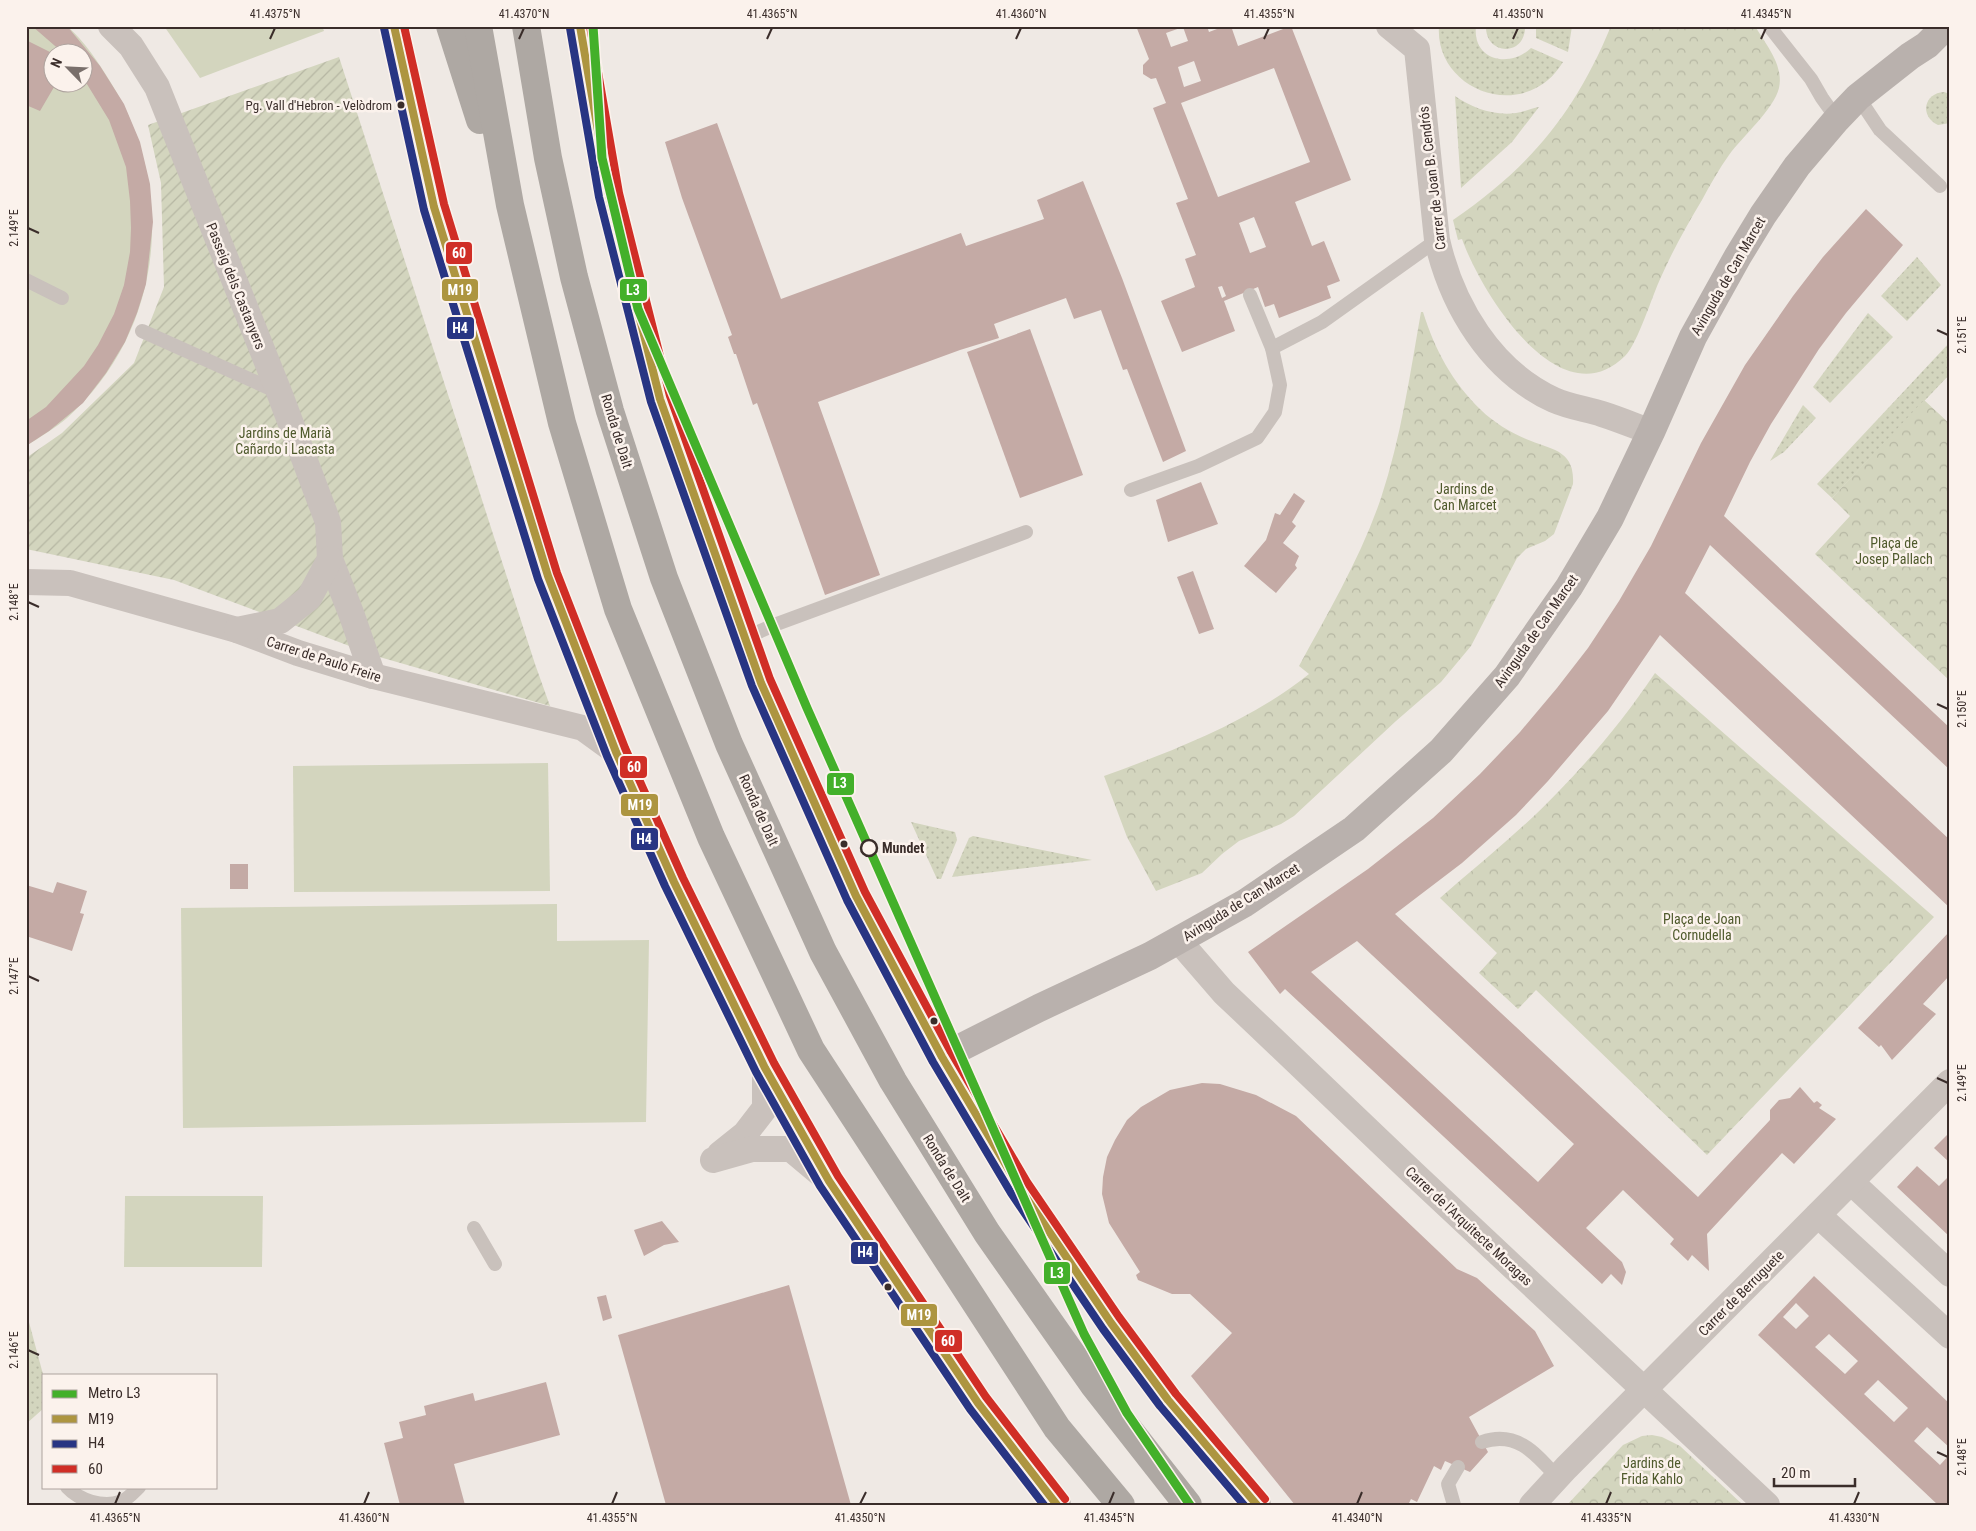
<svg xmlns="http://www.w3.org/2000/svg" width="1976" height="1531" font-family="'Roboto Condensed',sans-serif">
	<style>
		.grass { fill: url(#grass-dots) }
		.park { fill: url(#park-crowns) }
		.garden { fill: url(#garden-furrows) }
		.pitch { fill: #d3d5be; fill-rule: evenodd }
		.building { fill: #c4aaa5; fill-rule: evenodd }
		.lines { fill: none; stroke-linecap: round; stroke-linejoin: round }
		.lane { stroke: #c9c1bc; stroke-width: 14 }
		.street { stroke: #c9c1bc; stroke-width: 26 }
		.secondary { stroke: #b9b1ad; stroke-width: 28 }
		.highway { stroke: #aea8a3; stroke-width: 28 }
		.bus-1-casing { stroke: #fbf2ec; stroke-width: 11 }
		.bus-2-casing { stroke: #fbf2ec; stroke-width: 11 }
		.bus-3-casing { stroke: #fbf2ec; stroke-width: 11 }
		.bus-1 { stroke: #ad9540; stroke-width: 8 }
		.bus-2 { stroke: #283583; stroke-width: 8 }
		.bus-3 { stroke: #d02e26; stroke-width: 8 }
		.metro-1-casing { stroke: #fbf2ec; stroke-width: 12 }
		.metro-1 { stroke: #43b02a; stroke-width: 9 }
		.ticks { fill: none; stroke: #3a2d2a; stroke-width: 2 }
		.bus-dot { fill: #3a2d2a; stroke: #fbf2ec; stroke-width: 2 }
		.stop-dot { fill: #fbf2ec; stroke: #3a2d2a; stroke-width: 2.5 }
		.labels { text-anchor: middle; stroke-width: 5; stroke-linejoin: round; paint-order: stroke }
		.bus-label { font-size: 13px; fill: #3a2d2a; stroke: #fbf2ec; text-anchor: end }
		.street-label { font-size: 14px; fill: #3a2d2a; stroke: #fbf2ec }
		.park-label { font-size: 14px; fill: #4f5a2c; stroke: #fbf2ec }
		.stop-label { font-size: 14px; font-weight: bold; fill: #3a2d2a; stroke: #fbf2ec; text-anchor: start }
		.line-badge { stroke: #fbf2ec; stroke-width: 2 }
		.badge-label { font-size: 14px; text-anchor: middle; font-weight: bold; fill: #fff }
		.neatline { fill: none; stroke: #3a2d2a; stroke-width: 2 }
		.ticks-label { font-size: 12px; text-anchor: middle; fill: #3a2d2a }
	</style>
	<defs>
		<pattern id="grass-dots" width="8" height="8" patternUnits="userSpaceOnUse" patternTransform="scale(1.25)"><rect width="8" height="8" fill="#d3d5be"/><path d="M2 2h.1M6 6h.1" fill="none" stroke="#b6b7a3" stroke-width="1.8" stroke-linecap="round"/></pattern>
		<pattern id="park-crowns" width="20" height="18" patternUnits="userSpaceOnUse" patternTransform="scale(1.25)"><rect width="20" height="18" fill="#d3d5be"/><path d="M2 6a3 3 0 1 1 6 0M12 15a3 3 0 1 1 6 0" fill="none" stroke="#b6b7a3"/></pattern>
		<pattern id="garden-furrows" width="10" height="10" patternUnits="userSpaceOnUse" patternTransform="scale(1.25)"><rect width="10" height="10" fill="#d3d5be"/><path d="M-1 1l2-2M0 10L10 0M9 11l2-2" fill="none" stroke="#b6b7a3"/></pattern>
	</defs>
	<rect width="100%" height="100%" fill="#efe9e4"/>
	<g class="grass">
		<path d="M1439,26h37c-4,34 33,43 55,22l32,14c-7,11 -15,20 -27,26 -44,23 -101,-11 -97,-62z"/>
		<path d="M1486,26h39c1,31 -40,30 -39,0z"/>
		<polygon points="1536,26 1572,26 1568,52 1536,38"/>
		<path d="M1944,92l6,2v29l-12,2c-19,-9 -14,-32 6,-33z"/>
		<path d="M1455,96c17,12 39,20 61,17 8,-1 16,-5 23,-6l-27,35 -51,46z"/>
		<polygon points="1917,257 1941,285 1907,321 1881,296"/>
		<polygon points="1868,313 1893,337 1830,403 1813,387"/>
		<polygon points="1950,342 1950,374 1832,498 1817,484"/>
		<polygon points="1803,405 1816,418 1784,452 1770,461"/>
		<polygon points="911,822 955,832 957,840 941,879 937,879"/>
		<polygon points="973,836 1092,860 952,877 969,838"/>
		<polygon points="26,1311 44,1378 44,1408 26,1424"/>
	</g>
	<g class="park">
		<path d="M1611,26h144c11,19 29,39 24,62 -5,21 -37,49 -50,67 -10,14 -19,30 -27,45 -15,25 -29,50 -41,77 -9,19 -23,66 -36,79 -66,65 -145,-66 -163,-117l-4,1 -5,-20c77,-53 122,-107 158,-194z"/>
		<path d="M1421,312h2c12,38 29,70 58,98 12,12 29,22 45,29 25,11 49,10 47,45l-19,50 -9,7 -19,8 -9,9 -46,88 -30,36 -45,39 -102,95 -13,8 -42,17 -17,13 -20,19 -46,18 -29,-54 -23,-61c69,-25 147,-55 205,-102l-10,-8c30,-55 62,-109 82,-168 20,-60 29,-124 40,-186z"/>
		<polygon points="1924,400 1950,424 1950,681 1815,554 1850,516 1832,498"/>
		<path d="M1655,673l279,244 -227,238 -171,-165 -18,19 -39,-36 18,-20 -57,-55c40,-35 82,-68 119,-107 35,-36 68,-76 96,-118z"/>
		<polygon points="1652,1435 1662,1437 1680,1446 1743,1505 1567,1505 1623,1445 1642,1436"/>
	</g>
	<polygon class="garden" points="339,57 535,664 550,706 376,656 174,580 26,549 26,458 62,433 134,363 164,287 161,183 148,125"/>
	<g class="pitch">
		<path d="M26,26h41c18,16 32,37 44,57 67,108 52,249 -44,335 -13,11 -27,19 -41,28zM52,52h30v30h-30z"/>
		<polygon points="164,26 322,26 324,31 200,78"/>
		<polygon points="548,763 550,891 294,892 293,766"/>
		<polygon points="557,904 557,941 649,940 646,1122 183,1128 181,908"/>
		<polygon points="125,1196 263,1196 262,1267 124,1267"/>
	</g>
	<g class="building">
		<polygon points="32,26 67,26 100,66 124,104 140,142 150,184 153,222 146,284 137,313 125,342 106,373 83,403 49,431 26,446 26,421 46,407 84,366 98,345 114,314 124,285 130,252 131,228 130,201 126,167 109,120 82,76 82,52 62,52"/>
		<path d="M1136,26h71l2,6 16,-6h6l7,20 53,-20 60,154 -56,22 17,44 12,-5 16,40 -13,5 4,12 -52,20 -5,-14 -9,3 -7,-20 -34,14 11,30 -53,21 -21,-51 34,-14 -10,-28 11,-4 -20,-52 12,-4 -35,-91 13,-5 -10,-25 -5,1 -8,-5v-9l6,-6zM1183,27l5,14 -17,6 -5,-14zM1194,61l7,20 -17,6 -6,-20zM1274,68l36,94 -92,35 -37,-94zM1254,217l12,30 -16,6 -11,-30zM1222,286l4,10 -4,2 -4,-11z"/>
		<polygon points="26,40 52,53 52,82 57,82 40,111 26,105"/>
		<polygon points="717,123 781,299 961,233 966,246 1044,219 1037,200 1083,181 1122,278 1186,451 1163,462 1127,369 1123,370 1101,310 1074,319 1066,298 994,324 999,338 960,350 818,402 880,575 825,595 757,403 753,405 736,354 734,354 728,337 732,335 682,198 665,142"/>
		<path d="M1866,209l37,36 -57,68 -27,36 -48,75 -21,38 -26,54 226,212v42l-240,-225 -25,48 265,247v68l-290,-273 -52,76 -60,70 -32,34 -54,48 -67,51 303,283 72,-77v-10l9,-10 11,-2 10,-11 14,16 3,-2 5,4 -3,3 17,11 -42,45 -12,-11 -75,81 2,37 -17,-16 -4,6 -18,-17 4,-5 -51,-49 -37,38 36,34 4,10 -4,13 -11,-11 -9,10 -317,-295 -5,5 -32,-42 120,-83 65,-51 47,-44 40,-42 37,-44 31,-40 31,-47 32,-55 50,-103 44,-78 48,-69 30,-39zM1357,941l217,203 -36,38 -227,-210z"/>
		<polygon points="1030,329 1083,475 1020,498 967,352"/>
		<polygon points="1201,482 1218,524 1168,542 1156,500"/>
		<polygon points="1294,493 1305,501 1292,522 1296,526 1283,543 1299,556 1295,565 1297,568 1276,593 1244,566 1266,540 1275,513 1280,515"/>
		<polygon points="1193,571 1214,629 1199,634 1177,577"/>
		<rect x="230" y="864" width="18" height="25"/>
		<polygon points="57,882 87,891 80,913 84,914 72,951 26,936 26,885 53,893"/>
		<polygon points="1950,931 1950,975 1923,1004 1936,1014 1892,1060 1881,1045 1879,1047 1858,1028"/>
		<polygon points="1202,1083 1220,1084 1256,1095 1296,1116 1457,1269 1477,1278 1535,1331 1554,1366 1469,1417 1488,1452 1470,1472 1445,1461 1441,1470 1434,1466 1417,1502 1411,1499 1408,1505 1295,1505 1191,1376 1232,1333 1190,1294 1172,1294 1138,1280 1136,1275 1140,1272 1109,1223 1102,1194 1103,1177 1107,1157 1115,1140 1127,1120 1141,1107 1170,1090"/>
		<polygon points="1950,1132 1950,1163 1934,1148"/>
		<polygon points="1917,1166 1939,1186 1950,1175 1950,1237 1897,1187"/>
		<polygon points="662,1221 679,1242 664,1245 644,1256 634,1230"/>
		<path d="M1814,1276l136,128v44l-23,-21 -13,14 26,24 10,-11v51h-12l-180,-170zM1796,1303l13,13 -13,13 -13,-12zM1829,1334l29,27 -13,13 -30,-27zM1878,1380l30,28 -14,14 -30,-28z"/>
		<polygon points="789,1285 851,1505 666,1505 618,1335"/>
		<polygon points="606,1295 612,1318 603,1321 597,1297"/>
		<polygon points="546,1382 560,1435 454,1464 465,1505 400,1505 384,1443 403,1438 399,1422 426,1415 424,1406 473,1393 475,1401"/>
	</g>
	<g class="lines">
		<g class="lane">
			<polyline points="1769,26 1811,79 1822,98 1837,119"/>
			<polyline points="1858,97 1880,130 1940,186"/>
			<polyline points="26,280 62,298"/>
			<polyline points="142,331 278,392"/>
			<polyline points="1272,348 1322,322 1437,240"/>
			<polyline points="1131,490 1198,466 1257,438 1275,412 1280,385 1272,348 1250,295"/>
			<polyline points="745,638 774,625 1026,532"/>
			<polyline points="474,1228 495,1264"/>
			<path d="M1482,1442c35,-12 54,12 75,35"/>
			<path d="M67,1487c12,13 35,21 53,15 7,-2 13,-9 19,-15"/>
			<polyline points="1454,1505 1448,1484 1458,1467"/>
		</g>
		<g class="street">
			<polyline points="111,26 131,46 157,87 279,392 328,522 330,559 351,613 373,676"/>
			<path d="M1389,26l28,23 20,191c15,66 54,131 117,160 16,7 32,9 48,14 16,5 33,12 49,18"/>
			<polyline points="26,582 70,583 237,630 298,653 373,676 583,728 616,752"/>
			<polyline points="237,630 280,621 309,598 330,559"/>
			<polyline points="1179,941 1224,993 1261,1028 1414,1174 1767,1505"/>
			<polyline points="720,1154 745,1134 765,1108 765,1068"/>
			<polyline points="713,1160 752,1149 791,1149 828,1180"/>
			<polyline points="1851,1182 1950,1274"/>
			<polyline points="1818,1215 1950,1336"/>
			<polyline points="1532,1505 1566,1468 1950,1082"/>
		</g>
		<g class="secondary">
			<polyline points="394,26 434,207 548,576 616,752 674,882 765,1068 829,1181 978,1403 1057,1505"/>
			<polyline points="580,26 609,195 660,399 761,683 856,896 942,1057 1019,1187 1111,1323 1168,1400 1257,1505"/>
			<polyline points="942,1057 1039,1008 1150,956 1245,903 1354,829 1441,751 1507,676 1569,587 1610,518 1651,432 1693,337 1738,256 1763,215 1797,166 1837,119 1858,97 1910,56 1927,45 1946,26"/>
		</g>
		<g class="highway">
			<polyline points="450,26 480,120"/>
			<polyline points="478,26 510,205 562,423 618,609 711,837 811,1050 1057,1428 1121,1505"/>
			<polyline points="526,26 548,158 574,277 610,411 664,578 729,744 823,952 893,1081 987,1233 1093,1384 1188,1505"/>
		</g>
		<g class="bus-1-casing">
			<g id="bus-1">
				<polyline points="394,26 434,207 548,576 616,752 674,882 765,1068 829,1181 978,1403 1057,1505"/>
				<polyline points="580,26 609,195 660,399 761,683 856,896 942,1057 1019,1187 1111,1323 1168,1400 1257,1505"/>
			</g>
		</g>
		<g class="bus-2-casing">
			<g id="bus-2">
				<polyline points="384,28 424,210 538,579 607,756 665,886 756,1072 820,1186 970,1409 1044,1505"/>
				<polyline points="570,28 599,197 651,402 752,686 847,900 933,1062 1011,1193 1103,1329 1160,1406 1244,1505"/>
			</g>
		</g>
		<g class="bus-3-casing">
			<g id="bus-3">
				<polyline points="404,26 444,204 557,573 625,748 683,878 774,1063 838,1176 986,1397 1065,1499"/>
				<polyline points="590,26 619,193 670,396 770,679 865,892 951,1052 1027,1182 1119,1317 1176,1394 1265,1499"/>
			</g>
		</g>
		<use href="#bus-1" class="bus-1"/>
		<use href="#bus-2" class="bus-2"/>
		<use href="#bus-3" class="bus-3"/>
		<g class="metro-1-casing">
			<polyline id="metro-1" points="593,26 602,158 638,309 807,708 1084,1334 1127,1413 1190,1505"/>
		</g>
		<use href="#metro-1" class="metro-1"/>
	</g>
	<path class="ticks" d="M270,39l5,-11M519,39l5,-11M767,39l5,-11M1016,39l5,-11M1264,39l5,-11M1513,39l5,-11M1761,39l5,-11M28,228l11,5M1937,330l11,5M28,602l11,5M1937,704l11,5M28,976l11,5M1937,1078l11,5M28,1350l11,5M1937,1452l11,5M115,1504l5,-12M364,1504l5,-12M612,1504l5,-12M860,1504l6,-12M1109,1504l5,-12M1357,1504l5,-12M1606,1504l5,-12M1854,1504l5,-12"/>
	<g class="bus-dot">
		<circle cx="401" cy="105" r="4.5"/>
		<circle cx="844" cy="844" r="4.5"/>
		<circle cx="934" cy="1021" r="4.5"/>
		<circle cx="888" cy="1287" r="4.5"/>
	</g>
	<circle class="stop-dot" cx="869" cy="848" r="8"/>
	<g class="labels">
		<g class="bus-label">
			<text x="392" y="110">Pg. Vall d'Hebron - Velòdrom</text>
		</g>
		<g class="street-label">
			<text transform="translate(1432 178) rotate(-97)" y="5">Carrer de Joan B. Cendrós</text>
			<text transform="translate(1728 276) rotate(-60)" y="5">Avinguda de Can Marcet</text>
			<text transform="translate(236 286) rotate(68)" y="5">Passeig dels Castanyers</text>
			<text transform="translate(617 431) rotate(73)" y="5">Ronda de Dalt</text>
			<text transform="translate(1536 631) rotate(-55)" y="5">Avinguda de Can Marcet</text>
			<text transform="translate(324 659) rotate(18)" y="5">Carrer de Paulo Freire</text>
			<text transform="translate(759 810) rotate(66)" y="5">Ronda de Dalt</text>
			<text transform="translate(1241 902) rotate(-32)" y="5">Avinguda de Can Marcet</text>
			<text transform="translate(947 1168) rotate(58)" y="5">Ronda de Dalt</text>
			<text transform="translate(1469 1226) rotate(43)" y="5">Carrer de l'Arquitecte Moragas</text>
			<text transform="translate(1741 1293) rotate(-45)" y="5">Carrer de Berruguete</text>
		</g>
		<g class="park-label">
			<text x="285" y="438">Jardins de Marià<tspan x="285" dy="16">Cañardo i Lacasta</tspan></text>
			<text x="1465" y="494">Jardins de<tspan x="1465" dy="16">Can Marcet</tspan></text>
			<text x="1894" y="548">Plaça de<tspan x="1894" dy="16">Josep Pallach</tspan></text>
			<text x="1702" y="924">Plaça de Joan<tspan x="1702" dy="16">Cornudella</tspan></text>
			<text x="1652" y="1468">Jardins de<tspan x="1652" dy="16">Frida Kahlo</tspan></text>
		</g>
		<g class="stop-label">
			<text x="882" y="853">Mundet</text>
		</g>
	</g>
	<g class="line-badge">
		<rect x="445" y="241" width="28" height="24" rx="5" fill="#d02e26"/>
		<rect x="619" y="278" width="29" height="24" rx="5" fill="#43b02a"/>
		<rect x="441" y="278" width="38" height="24" rx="5" fill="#ad9540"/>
		<rect x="446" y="316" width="29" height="24" rx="5" fill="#283583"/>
		<rect x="619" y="755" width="29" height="24" rx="5" fill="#d02e26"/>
		<rect x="826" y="772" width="29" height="24" rx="5" fill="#43b02a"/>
		<rect x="620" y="793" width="39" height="24" rx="5" fill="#ad9540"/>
		<rect x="630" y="827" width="29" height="24" rx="5" fill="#283583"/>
		<rect x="850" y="1241" width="29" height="24" rx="5" fill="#283583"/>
		<rect x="1043" y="1261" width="28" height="24" rx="5" fill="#43b02a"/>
		<rect x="900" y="1303" width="38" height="24" rx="5" fill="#ad9540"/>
		<rect x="934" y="1329" width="29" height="24" rx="5" fill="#d02e26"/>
	</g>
	<g class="badge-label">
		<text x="459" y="258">60</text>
		<text x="633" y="295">L3</text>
		<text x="460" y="295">M19</text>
		<text x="460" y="333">H4</text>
		<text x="634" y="772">60</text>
		<text x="840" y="788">L3</text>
		<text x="640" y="810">M19</text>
		<text x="644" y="844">H4</text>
		<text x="865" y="1257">H4</text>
		<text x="1057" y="1278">L3</text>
		<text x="919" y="1320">M19</text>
		<text x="948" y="1346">60</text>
	</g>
	<rect width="1976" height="1531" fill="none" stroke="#fbf2ec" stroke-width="55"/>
	<rect x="42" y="1374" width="175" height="115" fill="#fbf2ec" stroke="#aea39e"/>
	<rect x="52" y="1390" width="25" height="8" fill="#43b02a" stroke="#aea39e"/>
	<text x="88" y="1398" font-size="15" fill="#3a2d2a">Metro L3</text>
	<rect x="52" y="1415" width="25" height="8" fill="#ad9540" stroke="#aea39e"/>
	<text x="88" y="1424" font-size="15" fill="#3a2d2a">M19</text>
	<rect x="52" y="1440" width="25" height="8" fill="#283583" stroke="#aea39e"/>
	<text x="88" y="1448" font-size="15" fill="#3a2d2a">H4</text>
	<rect x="52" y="1465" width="25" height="8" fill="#d02e26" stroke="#aea39e"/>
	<text x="88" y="1474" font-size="15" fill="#3a2d2a">60</text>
	<g transform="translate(68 68) rotate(294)"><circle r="24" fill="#fbf2ec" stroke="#aea39e"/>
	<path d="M0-4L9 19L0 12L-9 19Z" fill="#796f6b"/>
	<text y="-8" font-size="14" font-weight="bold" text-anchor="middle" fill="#3a2d2a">N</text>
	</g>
	<path d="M1774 1478v8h81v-8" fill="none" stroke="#3a2d2a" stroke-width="2.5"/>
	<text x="1781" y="1478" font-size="15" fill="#3a2d2a" stroke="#fbf2ec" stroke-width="4" paint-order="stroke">20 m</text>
	<rect x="28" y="28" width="1920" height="1476" class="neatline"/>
	<g class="ticks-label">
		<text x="275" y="18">41.4375°N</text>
		<text x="524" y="18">41.4370°N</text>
		<text x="772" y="18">41.4365°N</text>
		<text x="1021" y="18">41.4360°N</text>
		<text x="1269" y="18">41.4355°N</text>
		<text x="1518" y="18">41.4350°N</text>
		<text x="1766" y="18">41.4345°N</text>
		<text transform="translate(14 228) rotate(-90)" y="4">2.149°E</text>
		<text transform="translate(1962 335) rotate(-90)" y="4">2.151°E</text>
		<text transform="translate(14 602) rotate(-90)" y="4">2.148°E</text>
		<text transform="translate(1962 709) rotate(-90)" y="4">2.150°E</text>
		<text transform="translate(14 976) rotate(-90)" y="4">2.147°E</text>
		<text transform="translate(1962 1083) rotate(-90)" y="4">2.149°E</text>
		<text transform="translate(14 1350) rotate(-90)" y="4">2.146°E</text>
		<text transform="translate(1962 1457) rotate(-90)" y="4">2.148°E</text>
		<text x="115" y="1522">41.4365°N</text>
		<text x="364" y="1522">41.4360°N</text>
		<text x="612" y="1522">41.4355°N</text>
		<text x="860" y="1522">41.4350°N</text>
		<text x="1109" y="1522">41.4345°N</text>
		<text x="1357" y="1522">41.4340°N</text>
		<text x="1606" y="1522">41.4335°N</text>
		<text x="1854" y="1522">41.4330°N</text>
	</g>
</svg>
